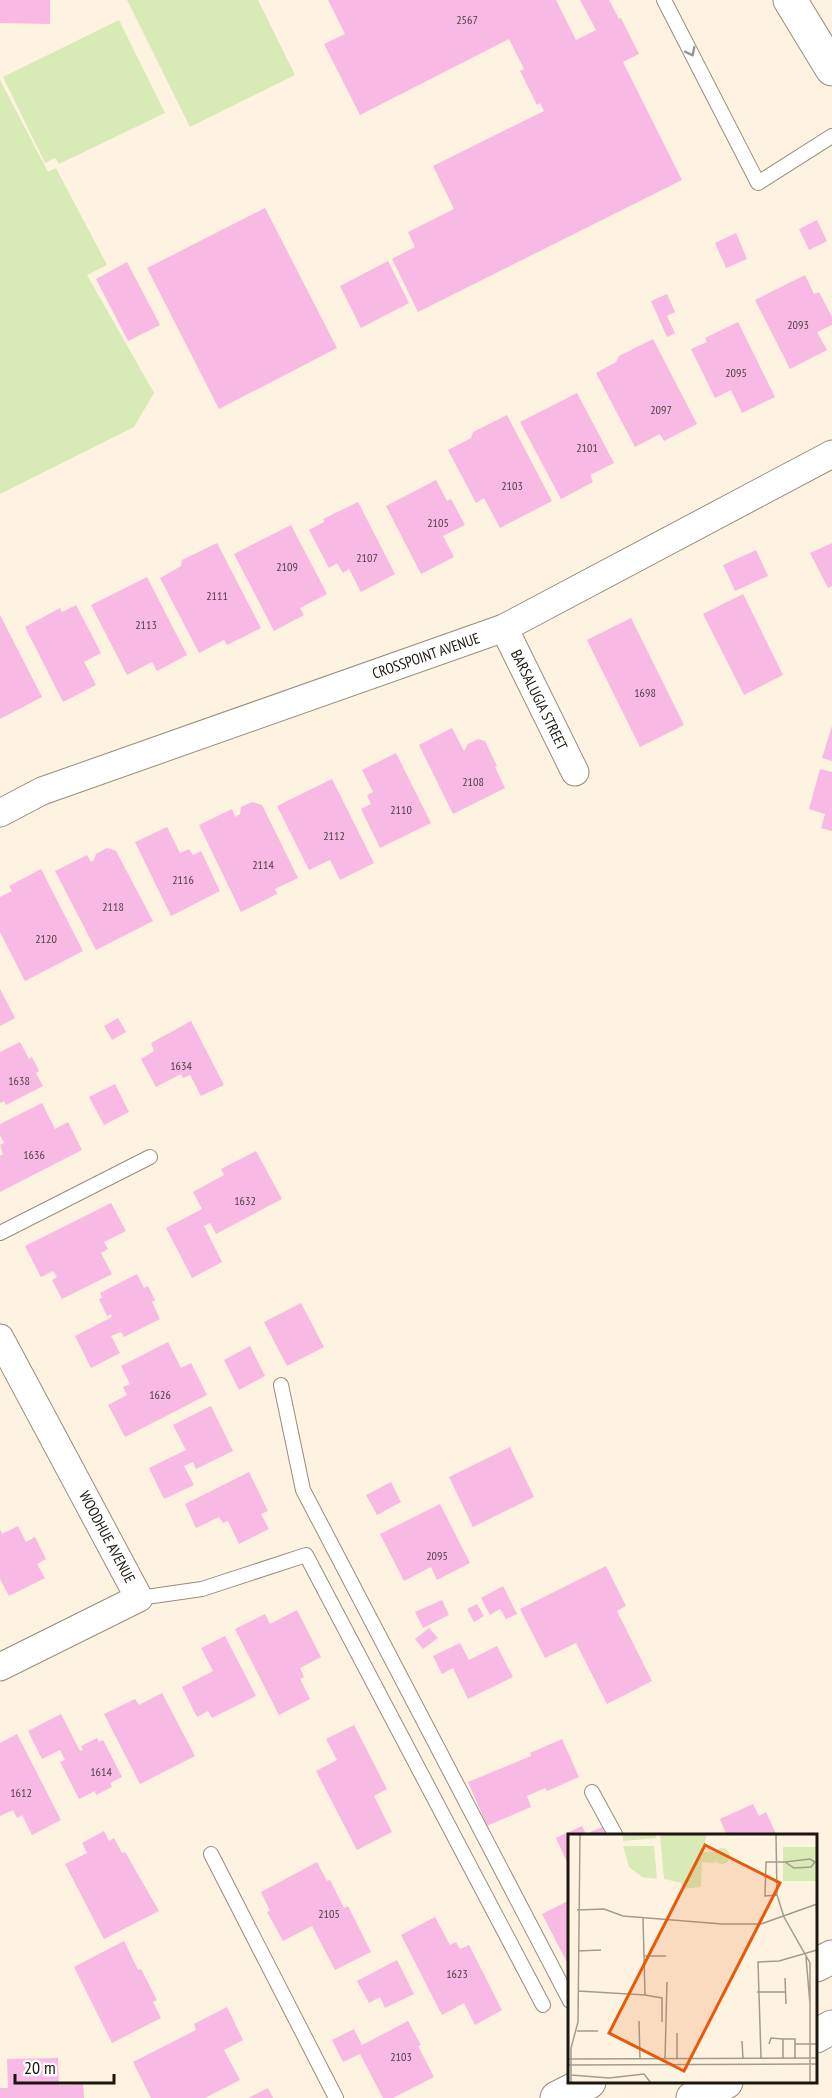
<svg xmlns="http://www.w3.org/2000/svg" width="832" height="2098" font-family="'PT Sans Narrow',sans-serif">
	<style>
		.green { fill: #d8eab5 }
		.building { fill: #f8b9e4 }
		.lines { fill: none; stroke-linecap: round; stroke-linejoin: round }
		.service-casing { stroke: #978d7c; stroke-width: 16 }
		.minor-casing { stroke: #978d7c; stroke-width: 29 }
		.secondary-casing { stroke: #978d7c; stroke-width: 35 }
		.service { stroke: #fff; stroke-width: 14 }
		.minor { stroke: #fff; stroke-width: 27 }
		.secondary { stroke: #fff; stroke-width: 33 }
		.oneway { stroke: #989793 }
		.labels { text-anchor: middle; stroke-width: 4.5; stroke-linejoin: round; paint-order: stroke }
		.number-label { font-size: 12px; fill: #524045 }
		.street-label { font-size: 15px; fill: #1b1710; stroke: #fff }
		.inset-road { fill: none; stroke: #a39b8d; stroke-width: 1.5 }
		.view { fill: #e8590c; fill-opacity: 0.15; stroke: #e8590c; stroke-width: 3 }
		.inset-edge { fill: none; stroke: #1b1710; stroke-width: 3 }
	</style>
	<rect width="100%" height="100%" fill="#fef3e0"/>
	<g class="green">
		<polygon points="127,0 258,0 295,75 190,127"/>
		<polygon points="119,20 165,113 59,164 55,158 45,163 3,77"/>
		<polygon points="0,80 48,172 56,168 107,265 87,275 154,393 134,427 0,494"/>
	</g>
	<g class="building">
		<polygon points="0,0 50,0 50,24 0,23"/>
		<polygon points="328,0 556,0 576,40 596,30 580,0 609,0 619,19 621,18 639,54 623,62 682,180 418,312 392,259 415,247 408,232 454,209 433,166 544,111 540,103 537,105 520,71 524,69 509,39 360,115 324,44 345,34"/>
		<polygon points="265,208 337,348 219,409 147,268"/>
		<polygon points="817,220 827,241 809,250 799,229"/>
		<polygon points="736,233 747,259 726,268 715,243"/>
		<polygon points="388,261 409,303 361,328 340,286"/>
		<polygon points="127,262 160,325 128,341 96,279"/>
		<polygon points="805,275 814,294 819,292 832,317 832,325 817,332 827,350 790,369 755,300"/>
		<polygon points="667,294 675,312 667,316 675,333 667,337 651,301"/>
		<polygon points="738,322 775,397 742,413 731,390 715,398 691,349 707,342 705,338"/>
		<polygon points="653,339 697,424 664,441 660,434 635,447 596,373 616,362 619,356"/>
		<polygon points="577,393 614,463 590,475 593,482 561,499 520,422"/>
		<polygon points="507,415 552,501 500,528 484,498 476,503 448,450 471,438 473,432"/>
		<polygon points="436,480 447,501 451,499 465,525 443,536 454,557 421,574 386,506"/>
		<polygon points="358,502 395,574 361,592 349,569 343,573 337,563 329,568 309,530 324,522 323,519"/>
		<polygon points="291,525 327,594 300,608 304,615 274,631 234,554"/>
		<polygon points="217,543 261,628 227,645 224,640 199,653 160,578 181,566 182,560"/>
		<polygon points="832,543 832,586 828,588 810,553"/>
		<polygon points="756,550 768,576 735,591 723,565"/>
		<polygon points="147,577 187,655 157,671 152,662 127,675 91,605"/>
		<polygon points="743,594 783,675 744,695 703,614"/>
		<polygon points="76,605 101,653 84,662 96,685 63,702 25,627 60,608 62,612"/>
		<polygon points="0,615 42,697 0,719"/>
		<polygon points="631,618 684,725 640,747 587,640"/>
		<polygon points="832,726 832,761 822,758"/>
		<polygon points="452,728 464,751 468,744 478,739 485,741 497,766 495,767 505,788 453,814 419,745"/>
		<polygon points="396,753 431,823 380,848 361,809 371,804 367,795 373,792 362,770"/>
		<polygon points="820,769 832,772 832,831 821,828 825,814 809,809"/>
		<polygon points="332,779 374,863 340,880 330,860 309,870 277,806"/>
		<polygon points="252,802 262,805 298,878 275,889 277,894 241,912 199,825 232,809 235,817 240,814 241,807"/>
		<polygon points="167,827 180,853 189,849 193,855 201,851 220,891 171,916 135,842"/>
		<polygon points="107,848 116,851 153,921 96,950 55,871 87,855 91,862 94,860 96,854"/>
		<polygon points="41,869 83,951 25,981 0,932 0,897 12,891 9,886"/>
		<polygon points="0,989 15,1018 0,1026"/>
		<polygon points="118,1018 126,1032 112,1040 104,1026"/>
		<polygon points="191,1021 224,1085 201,1096 190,1075 183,1078 181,1074 156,1087 141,1059 154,1051 151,1043"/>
		<polygon points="20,1042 29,1059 32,1057 39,1071 36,1073 43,1086 6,1105 4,1101 0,1103 0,1052"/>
		<polygon points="115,1084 129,1112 104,1125 89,1097"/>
		<polygon points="42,1103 55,1129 68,1122 82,1150 0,1192 0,1156 3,1154 0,1145 4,1143 0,1135 0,1124"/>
		<polygon points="256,1151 282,1199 216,1234 210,1223 204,1226 222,1262 192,1278 166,1228 202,1209 193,1192 224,1175 221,1169"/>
		<polygon points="111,1203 126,1231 104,1242 108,1249 101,1253 112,1274 62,1299 52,1280 57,1277 53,1271 41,1277 25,1246"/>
		<polygon points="137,1274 144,1288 148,1286 155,1300 152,1302 160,1319 124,1337 121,1332 111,1336 120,1353 91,1368 75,1336 112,1317 111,1314 107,1316 99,1299 102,1298 100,1293"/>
		<polygon points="301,1303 324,1347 287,1366 264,1322"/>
		<polygon points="168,1342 181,1368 191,1363 207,1395 125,1437 108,1405 127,1395 123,1387 130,1384 121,1366"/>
		<polygon points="250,1346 265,1376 239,1390 224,1360"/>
		<polygon points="211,1406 233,1451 196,1469 193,1462 184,1466 194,1485 164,1499 149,1468 186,1450 173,1425"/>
		<polygon points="510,1447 534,1497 473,1527 449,1477"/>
		<polygon points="249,1472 268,1511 261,1514 269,1529 239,1544 228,1521 223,1523 219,1517 196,1528 185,1504"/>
		<polygon points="391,1482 401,1502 377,1515 366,1495"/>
		<polygon points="440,1504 470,1563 437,1580 431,1567 404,1581 380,1534"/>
		<polygon points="18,1526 26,1542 35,1537 46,1559 37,1564 45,1578 9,1596 0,1579 0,1529 2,1534"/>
		<polygon points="606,1566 626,1606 617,1611 652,1681 607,1704 576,1643 545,1658 520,1609"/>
		<polygon points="503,1586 517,1614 506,1619 500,1609 490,1615 481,1598"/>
		<polygon points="442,1600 449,1615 423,1628 415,1612"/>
		<polygon points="477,1604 484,1616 474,1622 467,1609"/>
		<polygon points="297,1610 321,1657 300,1668 304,1677 300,1679 310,1699 279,1715 235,1629 265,1614 270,1624"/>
		<polygon points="429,1628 438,1638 423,1649 415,1639"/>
		<polygon points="225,1636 256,1696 212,1718 208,1711 197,1717 182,1687 213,1671 201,1648"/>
		<polygon points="460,1643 469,1660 497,1646 513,1677 468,1699 453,1668 442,1674 433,1656"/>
		<polygon points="162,1693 195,1756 140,1784 104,1714 135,1699 139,1705"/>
		<polygon points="61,1714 80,1751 83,1750 81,1746 97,1738 99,1742 103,1740 122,1777 110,1783 112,1787 96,1795 95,1791 79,1799 60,1762 65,1760 60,1750 42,1759 28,1731"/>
		<polygon points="354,1725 387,1789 374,1796 392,1832 357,1850 316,1771 337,1760 326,1739"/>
		<polygon points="17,1734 61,1820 32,1835 22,1815 17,1818 13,1810 0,1816 0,1743"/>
		<polygon points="562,1739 579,1777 547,1791 545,1788 527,1796 531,1807 487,1826 468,1782 531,1756 530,1753"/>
		<polygon points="753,1804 759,1816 766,1812 777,1836 727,1836 720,1819"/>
		<polygon points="582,1826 586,1834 602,1827 606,1836 570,1836 570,1860 567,1862 556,1838"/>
		<polygon points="104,1831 109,1841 114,1838 122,1853 125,1852 159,1911 104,1939 65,1864 87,1853 82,1843"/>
		<polygon points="317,1862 327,1881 330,1880 344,1908 348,1906 371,1952 335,1970 312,1926 283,1941 267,1912 270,1911 261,1892"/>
		<polygon points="570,1900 570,1968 542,1914"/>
		<polygon points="435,1917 450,1945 456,1942 460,1949 469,1945 502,2010 475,2025 464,2003 442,2015 401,1935"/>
		<polygon points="124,1941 138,1970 141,1969 157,2000 153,2002 161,2018 112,2043 74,1967"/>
		<polygon points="397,1960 414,1994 385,2008 380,1997 369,2003 357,1981"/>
		<polygon points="227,2007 243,2040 224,2050 240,2080 205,2098 151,2098 133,2062 196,2030 194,2024"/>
		<polygon points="408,2021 421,2045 418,2046 434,2077 393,2098 383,2098 360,2054 343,2062 332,2040 354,2029 362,2045"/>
		<polygon points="58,2058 59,2085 83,2084 84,2098 0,2098 0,2088 8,2088 7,2059"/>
		<polygon points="268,2088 273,2098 248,2098"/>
	</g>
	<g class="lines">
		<g class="service-casing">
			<g id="service">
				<polyline points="664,0 758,183 832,136"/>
				<polyline points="0,1233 150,1157"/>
				<polyline points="281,1385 303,1490 570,2001"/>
				<polyline points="139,1598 202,1589 306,1555 543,2005"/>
				<polyline points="592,1792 616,1836"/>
				<polyline points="211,1854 336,2098"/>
			</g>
		</g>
		<g class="minor-casing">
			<g id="minor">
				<polyline points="504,628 575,772"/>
				<polyline points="0,813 42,791 504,628 832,454"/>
				<polyline points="0,1338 139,1598 0,1667"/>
			</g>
		</g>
		<g class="secondary-casing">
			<g id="secondary">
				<polyline points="790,0 832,69"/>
				<polyline points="816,1965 832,1957"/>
				<polyline points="816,2036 832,2027"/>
				<polyline points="557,2098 589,2082"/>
				<polyline points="693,2098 726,2082"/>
			</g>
		</g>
		<use href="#service" class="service"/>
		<use href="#minor" class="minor"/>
		<use href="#secondary" class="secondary"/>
	</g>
	<defs><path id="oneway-chevron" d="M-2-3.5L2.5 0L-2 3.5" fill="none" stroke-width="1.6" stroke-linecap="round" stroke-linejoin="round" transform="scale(1.5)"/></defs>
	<use class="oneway" href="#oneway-chevron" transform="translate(691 52) rotate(63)"/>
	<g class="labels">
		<g class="number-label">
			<text x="467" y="24">2567</text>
			<text x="798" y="329">2093</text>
			<text x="736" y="377">2095</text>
			<text x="661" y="414">2097</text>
			<text x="587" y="452">2101</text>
			<text x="512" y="490">2103</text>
			<text x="438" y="527">2105</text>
			<text x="367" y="562">2107</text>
			<text x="287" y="571">2109</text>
			<text x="217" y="600">2111</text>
			<text x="146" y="629">2113</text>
			<text x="645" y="697">1698</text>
			<text x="473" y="786">2108</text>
			<text x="401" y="814">2110</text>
			<text x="334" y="840">2112</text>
			<text x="263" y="869">2114</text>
			<text x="183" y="884">2116</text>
			<text x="113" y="911">2118</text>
			<text x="46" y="943">2120</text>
			<text x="181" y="1070">1634</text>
			<text x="19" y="1085">1638</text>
			<text x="34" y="1159">1636</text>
			<text x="245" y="1205">1632</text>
			<text x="160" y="1399">1626</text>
			<text x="437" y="1560">2095</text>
			<text x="101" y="1776">1614</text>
			<text x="21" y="1797">1612</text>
			<text x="329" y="1918">2105</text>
			<text x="457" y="1978">1623</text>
			<text x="401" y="2061">2103</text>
		</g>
		<g class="street-label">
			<text transform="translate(426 656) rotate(-19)" y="5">CROSSPOINT AVENUE</text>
			<text transform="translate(539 700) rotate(64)" y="5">BARSALUGIA STREET</text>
			<text transform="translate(107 1537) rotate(62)" y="5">WOODHUE AVENUE</text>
		</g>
	</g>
	<g transform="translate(568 1834)">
		<rect width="249" height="249" fill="#fef3e0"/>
		<path d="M55,0h33v4l-33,3zM92,0h47l-5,18h13v11l-13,-1 -1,25 -18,2 -1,-6 -18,-4zM55,12h31l3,33 -15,-2 -13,-10zM215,13h34v34h-34zM146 22a8 8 0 1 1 16 0a8 8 0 1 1-16 0Z" fill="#d8eab5"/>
		<path class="inset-road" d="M208,0l1,61 7,22 26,46v120M209,61l-12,1 1,-34h19l9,6 17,-1 4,-5 -5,-3 -25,3M9,76l27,-1 19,7 99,8h39l56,-20M10,117l23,-1M76,122h22M238,123l4,47M217,144l1,26M10,157l67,4 -2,-77M189,158h28M77,161l17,3v24M71,187l1,38M9,197h21M109,199v26M174,207l1,18M201,210l2,-6 12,1M227,210h22M193,224l-3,-96 21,-1 38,-11M215,224v-19h12v19M0,225l249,-1M97,225l2,-77M0,231l249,-1M3,241l38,3 35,-4 7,9M3,249v-35l7,-26 2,-188"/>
		<path class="view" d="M137,11l75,38 -96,188 -75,-38z"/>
		<rect width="249" height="249" class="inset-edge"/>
	</g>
	<path d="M15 2074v9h99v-9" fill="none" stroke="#1b1710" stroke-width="3"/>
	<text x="24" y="2074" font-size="18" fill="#1b1710" stroke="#ffffff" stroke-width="4.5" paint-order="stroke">20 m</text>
</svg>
